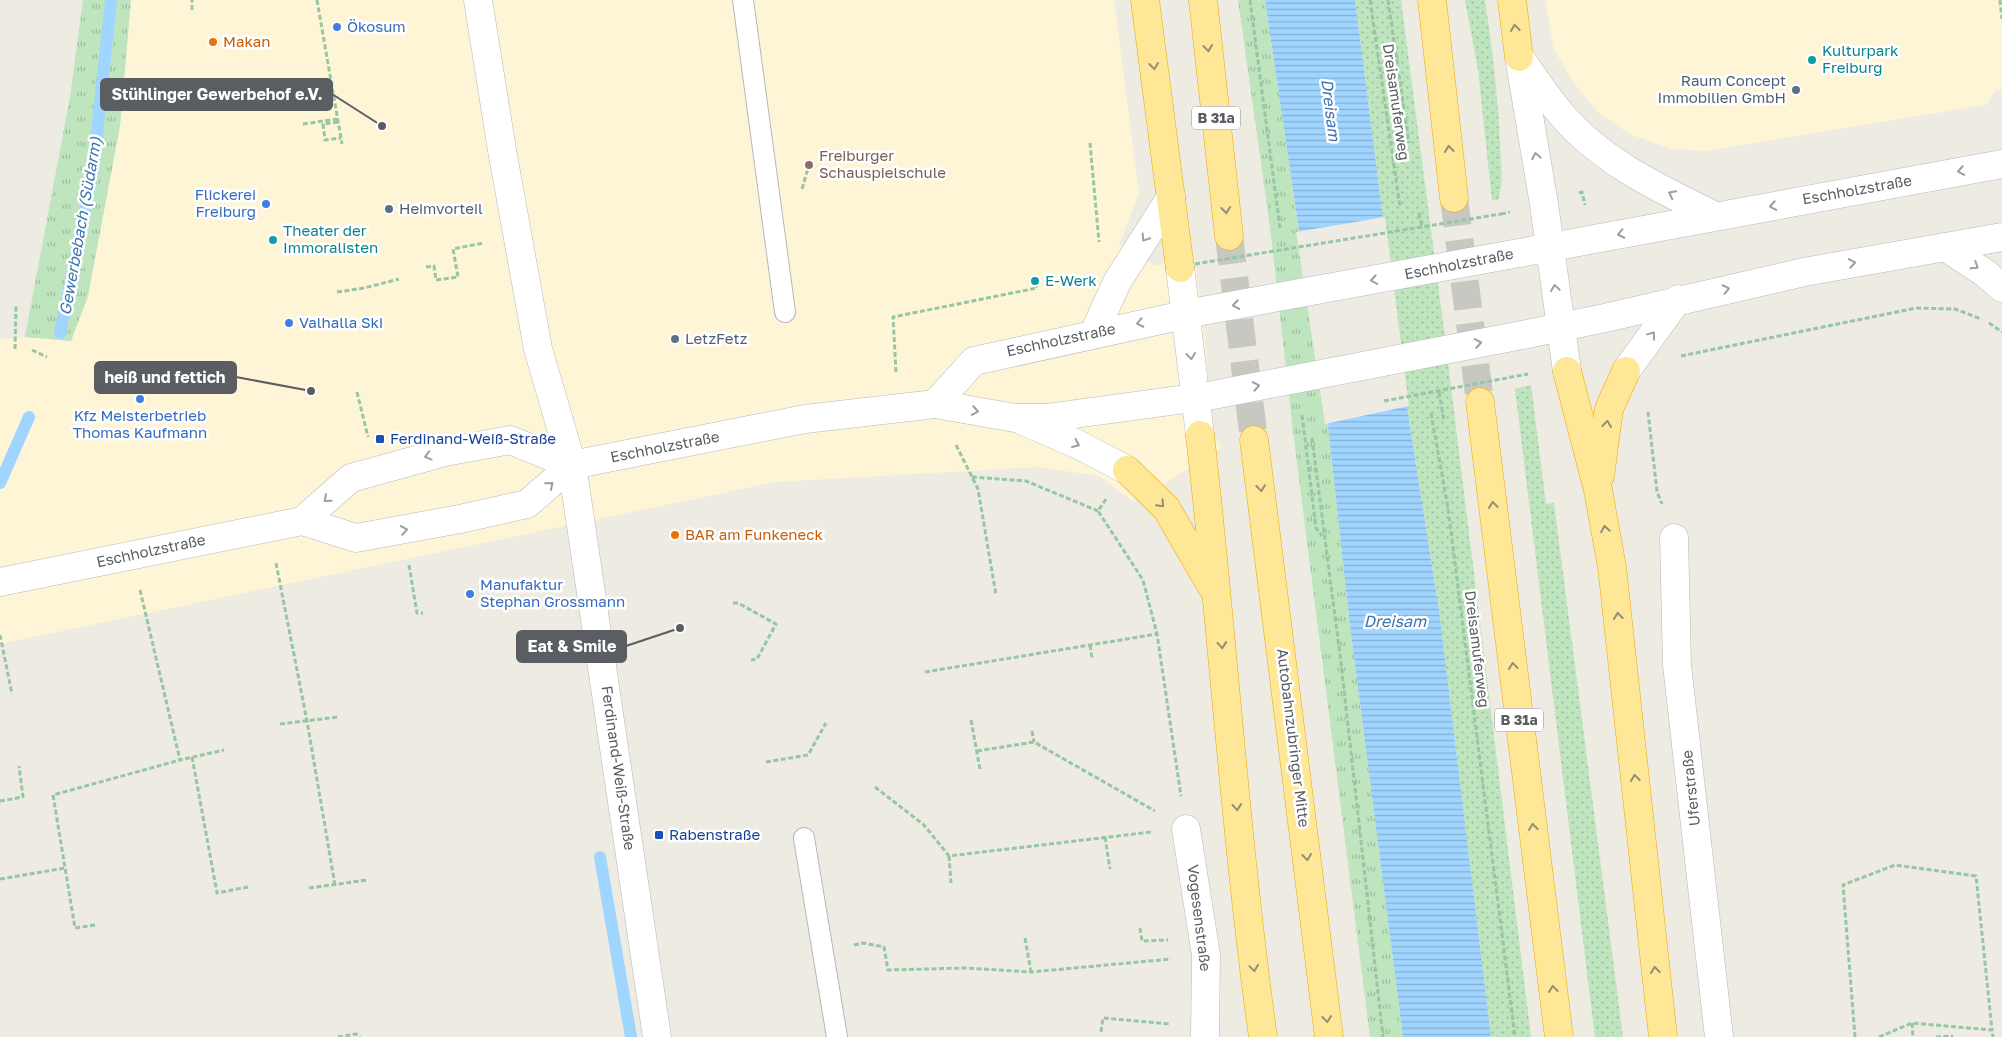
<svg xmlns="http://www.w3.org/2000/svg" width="2002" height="1037" font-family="'Golos Text',sans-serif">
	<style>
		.commercial { fill: #fef5d6 }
		.grass { fill: url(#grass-dots) }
		.park { fill: url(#park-tufts) }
		.water { fill: url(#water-rules) }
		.pier { fill: #edebe2 }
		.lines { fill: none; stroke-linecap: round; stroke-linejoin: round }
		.stream { stroke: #a0d5ff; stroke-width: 12 }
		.trunk-tunnel { stroke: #c8c8c2; stroke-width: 28; stroke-dasharray: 28 14; stroke-linecap: butt }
		.service-casing { stroke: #b4b8bc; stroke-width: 22 }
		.minor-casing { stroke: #b4b8bc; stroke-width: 29 }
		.tertiary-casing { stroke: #b4b8bc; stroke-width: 29 }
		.secondary-casing { stroke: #b5b9be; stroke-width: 29 }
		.trunk-casing { stroke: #efa500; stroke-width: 29 }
		.path { stroke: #97c6a4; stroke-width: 3; stroke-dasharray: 5 2.5; stroke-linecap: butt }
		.service { stroke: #fff; stroke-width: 20 }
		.minor { stroke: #fff; stroke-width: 28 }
		.tertiary { stroke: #fff; stroke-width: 28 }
		.secondary { stroke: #fff; stroke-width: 28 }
		.trunk { stroke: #fee897; stroke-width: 28 }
		.secondary-bridge-casing { stroke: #b5b9be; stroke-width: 29; stroke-linecap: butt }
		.path-bridge { stroke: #97c6a4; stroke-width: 3; stroke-dasharray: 5 2.5; stroke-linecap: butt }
		.secondary-bridge { stroke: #fff; stroke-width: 28 }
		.oneway { stroke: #938e75 }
		.oneway2 { stroke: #9c9ea1 }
		.shop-dot { fill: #3f7fe0; stroke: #fff; stroke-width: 2 }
		.food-dot { fill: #e8710a; stroke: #fff; stroke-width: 2 }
		.culture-dot { fill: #0f9aa8; stroke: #fff; stroke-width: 2 }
		.service-dot { fill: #5c6f8a; stroke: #fff; stroke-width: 2 }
		.education-dot { fill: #8d6e63; stroke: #fff; stroke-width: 2 }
		.transit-dot { fill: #1a4fb4; stroke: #fff; stroke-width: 2 }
		.labels { text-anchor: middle; stroke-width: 5; stroke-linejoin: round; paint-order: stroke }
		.shield { fill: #fff; stroke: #8c8e92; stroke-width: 1 }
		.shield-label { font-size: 14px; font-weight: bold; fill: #5a5e63 }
		.shop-label { font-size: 15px; fill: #366cbe; stroke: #fff; text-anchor: start }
		.food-label { font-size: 15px; fill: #c56008; stroke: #fff; text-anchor: start }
		.culture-label { font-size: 15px; fill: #0d838f; stroke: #fff; text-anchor: start }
		.service-label { font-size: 15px; fill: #4e5e75; stroke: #fff; text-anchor: start }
		.street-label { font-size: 15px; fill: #5a5e63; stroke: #fff }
		.education-label { font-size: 15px; fill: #785e54; stroke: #fff; text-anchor: start }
		.transit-label { font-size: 15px; fill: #164399; stroke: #fff; text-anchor: start }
		.water-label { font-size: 16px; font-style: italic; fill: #3d75b1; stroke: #fff }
		.leader { fill: none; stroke: #5a5e63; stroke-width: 2 }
		.callout-dot { fill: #5a5e63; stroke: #fff; stroke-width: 2 }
		.callout { fill: #5a5e63; stroke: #5a5e63; stroke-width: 2 }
		.callout-label { font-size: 16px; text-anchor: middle; font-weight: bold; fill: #fff }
	</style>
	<defs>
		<pattern id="grass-dots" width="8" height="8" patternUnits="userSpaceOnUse" patternTransform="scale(1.25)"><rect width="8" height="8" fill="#bee5be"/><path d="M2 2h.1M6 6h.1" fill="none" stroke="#9dbd9e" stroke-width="1.8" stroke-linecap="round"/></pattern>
		<pattern id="park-tufts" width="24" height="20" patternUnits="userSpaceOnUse" patternTransform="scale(1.25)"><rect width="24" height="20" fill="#bee5be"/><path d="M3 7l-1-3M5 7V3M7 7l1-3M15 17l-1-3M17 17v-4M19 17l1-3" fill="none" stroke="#9dbd9e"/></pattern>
		<pattern id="water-rules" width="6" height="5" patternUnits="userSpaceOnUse" patternTransform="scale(1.25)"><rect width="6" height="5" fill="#a0d5ff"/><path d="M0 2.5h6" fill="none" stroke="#85b0d2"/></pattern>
	</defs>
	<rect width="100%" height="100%" fill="#edebe2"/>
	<g class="commercial">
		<polygon points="131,0 1114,0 1139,193 1119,245 1156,266 1193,251 1202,311 1214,441 1220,441 1221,449 1134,502 1099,476 1038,467 776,482 0,644 0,339 25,337 71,341 88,296 120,126"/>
		<polygon points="1545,0 2002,0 2002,89 1995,91 1986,105 1707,151 1672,149 1629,134 1598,112 1576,86 1554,50"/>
	</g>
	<g class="grass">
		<polygon points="1355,0 1401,0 1445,338 1531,1037 1491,1037 1439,610 1409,421"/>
		<path d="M1465,0h20c7,48 13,95 15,143 1,19 4,39 -2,57h-6l-14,-130z"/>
		<polygon points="1531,385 1546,504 1554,503 1623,1037 1595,1037 1515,389"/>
	</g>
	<g class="park">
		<polygon points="83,0 131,0 120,126 88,296 71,341 25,337 70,97"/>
		<polygon points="1238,0 1265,0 1328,426 1350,626 1403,1037 1370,1037 1293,431 1270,227"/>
	</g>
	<polygon class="water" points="1265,0 1355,0 1409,421 1439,610 1491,1037 1403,1037 1350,626 1328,426"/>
	<polygon class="pier" points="1385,217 1409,406 1325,424 1296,232"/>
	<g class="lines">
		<g class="stream">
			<polyline points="60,333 93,171 111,0"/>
			<polyline points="0,483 29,417"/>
			<polyline points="600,857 631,1037"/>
		</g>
		<g class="trunk-tunnel">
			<polyline points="1454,198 1480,402"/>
			<polyline points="1229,236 1254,440"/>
		</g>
		<g class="service-casing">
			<g id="service">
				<polyline points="743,0 785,312"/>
				<polyline points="804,838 837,1037"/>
			</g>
		</g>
		<g class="minor-casing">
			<g id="minor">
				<polyline points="478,0 502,150 538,349 572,465 657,1037"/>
				<polyline points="1674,538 1677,665 1719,1037"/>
				<polyline points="1186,829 1206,955 1205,1037"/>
			</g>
		</g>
		<g class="tertiary-casing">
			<polyline id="tertiary" points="1945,247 1985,273 2002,288"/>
		</g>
		<g class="secondary-casing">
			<g id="secondary">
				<polyline points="1519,57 1544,204 1567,371"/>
				<path d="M1523,62c12,17 24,36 39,53 40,47 98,74 153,101"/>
				<polyline points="1508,255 2002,164"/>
				<polyline points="1180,268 1200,435"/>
				<polyline points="1094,333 1117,282 1171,197"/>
				<polyline points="1522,335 1605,318 1804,272 2002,237"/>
				<polyline points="1626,371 1678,299"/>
				<polyline points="935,404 974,361 1202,311"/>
				<polyline points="1023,421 1077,444 1127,470"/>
				<polyline points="302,521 351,478 445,452 510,440 572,465"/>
				<polyline points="0,582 302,521 356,538 460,519 527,504 572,465 805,419 935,404 1015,418 1046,418 1208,396"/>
			</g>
		</g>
		<g class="trunk-casing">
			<g id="trunk">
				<polyline points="1145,0 1180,268"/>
				<polyline points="1203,0 1229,236"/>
				<polyline points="1432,0 1454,198"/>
				<polyline points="1512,0 1519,57"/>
				<polyline points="1567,371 1598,490 1612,567 1663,1037"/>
				<polyline points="1480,402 1559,1037"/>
				<path d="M1200,435c23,200 35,402 63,602"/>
				<polyline points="1254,440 1329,1037"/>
				<polyline points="1127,470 1166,508 1212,587"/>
				<polyline points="1600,476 1609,409 1626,371"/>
			</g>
		</g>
		<g class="path">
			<polyline points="317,0 342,144"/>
			<polyline points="1250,0 1280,228"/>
			<polyline points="1370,0 1400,207"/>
			<polyline points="1388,0 1409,143"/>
			<polyline points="2000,0 2002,19"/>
			<polyline points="192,10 192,0"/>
			<polyline points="338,122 323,124 325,140 341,138"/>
			<polyline points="303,124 337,119"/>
			<polyline points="1090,143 1099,242"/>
			<polyline points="802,189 809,165"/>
			<polyline points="1579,193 1582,192 1585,205"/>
			<polyline points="1419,213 1422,227"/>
			<polyline points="1501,214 1510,212"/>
			<polyline points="426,267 434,266 436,280 458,277 453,249 483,243"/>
			<polyline points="337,292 364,288 399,279"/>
			<polyline points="1989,323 2002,332"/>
			<polyline points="15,349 16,306"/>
			<polyline points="32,350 47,357"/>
			<polyline points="1681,356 1916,308 1955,309 1981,319"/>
			<polyline points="896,372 893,317 1037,288 1035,281"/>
			<polyline points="357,392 368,437"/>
			<polyline points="1439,392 1444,421"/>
			<polyline points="1648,412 1657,492 1662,504"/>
			<polyline points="1431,413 1448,508 1515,1037"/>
			<polyline points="1302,415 1316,528 1322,536"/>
			<polyline points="1312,438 1341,663 1383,1037"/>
			<polyline points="956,445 978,489 996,595"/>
			<polyline points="972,477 1026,481 1098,511"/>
			<polyline points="1106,499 1098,511 1143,580 1157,634 1181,796"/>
			<polyline points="276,563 307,721 335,885"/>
			<polyline points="409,565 417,613 423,613"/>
			<polyline points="140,590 180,760 224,750"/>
			<polyline points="733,603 738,603 776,624 757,659 751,660"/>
			<polyline points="0,635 12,694"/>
			<polyline points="1090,645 1092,658"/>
			<polyline points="925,672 1157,634"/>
			<polyline points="971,720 980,769"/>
			<polyline points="280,724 338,717"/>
			<polyline points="1032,731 1034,742"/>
			<polyline points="977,751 1034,742 1155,811"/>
			<polyline points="192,757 217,893 248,887"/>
			<polyline points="766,762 808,755 826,723"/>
			<polyline points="875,787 924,825 949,856 1151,832"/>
			<polyline points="0,801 23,797 19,766"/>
			<polyline points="1105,837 1110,869"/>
			<polyline points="949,856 951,883"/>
			<polyline points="0,879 65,868"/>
			<polyline points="309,888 367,880"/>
			<polyline points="95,925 75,928 53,795 180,760"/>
			<polyline points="1140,928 1142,941 1168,940"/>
			<polyline points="1025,938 1031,972"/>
			<polyline points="854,945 864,943 884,947 888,970 966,968 1031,972 1171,959"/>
			<polyline points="1912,1023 1913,1037"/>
			<polyline points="1101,1032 1103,1018 1170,1024"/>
			<polyline points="338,1037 356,1034 360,1037"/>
			<polyline points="1855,1037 1843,885 1895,865 1976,876 1992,1030"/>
			<polyline points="1879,1037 1912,1023 1992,1030 1993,1037"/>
			<polyline points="1936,1037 1953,1036"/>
		</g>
		<use href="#service" class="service"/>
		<use href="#minor" class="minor"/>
		<use href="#tertiary" class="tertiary"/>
		<use href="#secondary" class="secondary"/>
		<use href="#trunk" class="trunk"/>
		<g class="secondary-bridge-casing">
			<g id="secondary-bridge">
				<polyline points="1202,311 1508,255"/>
				<polyline points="1208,396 1522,335"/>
			</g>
		</g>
		<g class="path-bridge">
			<polyline points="1195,264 1501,214"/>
			<polyline points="1384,401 1528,374"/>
		</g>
		<use href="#secondary-bridge" class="secondary-bridge"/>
	</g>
	<defs><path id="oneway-chevron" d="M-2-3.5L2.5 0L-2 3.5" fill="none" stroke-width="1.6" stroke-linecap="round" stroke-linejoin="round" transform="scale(1.25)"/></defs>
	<g class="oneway">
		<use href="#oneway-chevron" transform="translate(1515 28) rotate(-96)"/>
		<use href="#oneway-chevron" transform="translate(1208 48) rotate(84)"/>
		<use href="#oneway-chevron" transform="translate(1154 66) rotate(83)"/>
		<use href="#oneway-chevron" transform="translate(1449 149) rotate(-96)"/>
		<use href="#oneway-chevron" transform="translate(1226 210) rotate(84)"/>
		<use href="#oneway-chevron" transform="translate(1607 424) rotate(-83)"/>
		<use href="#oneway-chevron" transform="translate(1261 488) rotate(83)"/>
		<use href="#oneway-chevron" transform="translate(1161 504) rotate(47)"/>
		<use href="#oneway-chevron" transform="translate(1493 505) rotate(-97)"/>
		<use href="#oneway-chevron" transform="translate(1605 529) rotate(-100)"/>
		<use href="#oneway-chevron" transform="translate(1618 616) rotate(-96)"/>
		<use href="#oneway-chevron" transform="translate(1222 645) rotate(85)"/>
		<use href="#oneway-chevron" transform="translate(1513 666) rotate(-97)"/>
		<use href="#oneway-chevron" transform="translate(1635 778) rotate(-96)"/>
		<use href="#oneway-chevron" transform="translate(1237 807) rotate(85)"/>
		<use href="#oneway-chevron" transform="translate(1533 827) rotate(-97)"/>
		<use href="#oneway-chevron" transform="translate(1307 857) rotate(83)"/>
		<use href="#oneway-chevron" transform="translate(1254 968) rotate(82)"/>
		<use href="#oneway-chevron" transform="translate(1655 970) rotate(-96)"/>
		<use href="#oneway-chevron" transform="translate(1553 989) rotate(-97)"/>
		<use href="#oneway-chevron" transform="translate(1327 1019) rotate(83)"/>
	</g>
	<g class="oneway2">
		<use href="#oneway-chevron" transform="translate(1536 156) rotate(-100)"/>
		<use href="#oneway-chevron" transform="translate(1961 171) rotate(170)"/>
		<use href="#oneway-chevron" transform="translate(1672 194) rotate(-153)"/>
		<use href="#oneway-chevron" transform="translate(1773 206) rotate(170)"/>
		<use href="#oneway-chevron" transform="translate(1621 234) rotate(168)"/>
		<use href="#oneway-chevron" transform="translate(1145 238) rotate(123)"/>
		<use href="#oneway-chevron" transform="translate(1852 263) rotate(-10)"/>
		<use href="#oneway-chevron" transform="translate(1975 266) rotate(33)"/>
		<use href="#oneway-chevron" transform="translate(1374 280) rotate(170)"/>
		<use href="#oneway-chevron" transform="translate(1555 288) rotate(-98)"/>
		<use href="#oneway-chevron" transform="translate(1726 289) rotate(-12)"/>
		<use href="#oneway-chevron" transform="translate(1236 305) rotate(170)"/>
		<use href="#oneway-chevron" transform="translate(1140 323) rotate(168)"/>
		<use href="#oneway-chevron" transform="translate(1652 335) rotate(-53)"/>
		<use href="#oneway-chevron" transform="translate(1478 343) rotate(-10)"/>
		<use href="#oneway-chevron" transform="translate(1191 356) rotate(84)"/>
		<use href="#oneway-chevron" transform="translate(1256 386) rotate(-11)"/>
		<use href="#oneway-chevron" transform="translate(975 411) rotate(10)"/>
		<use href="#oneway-chevron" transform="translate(1076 444) rotate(25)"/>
		<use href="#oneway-chevron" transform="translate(428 456) rotate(165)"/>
		<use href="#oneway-chevron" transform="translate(550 485) rotate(-41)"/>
		<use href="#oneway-chevron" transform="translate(327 499) rotate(139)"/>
		<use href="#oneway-chevron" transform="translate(404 530) rotate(-10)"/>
	</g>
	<g class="shop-dot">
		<circle cx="337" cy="27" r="5"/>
		<circle cx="266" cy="204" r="5"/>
		<circle cx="289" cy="323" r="5"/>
		<circle cx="140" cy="399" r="5"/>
		<circle cx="470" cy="594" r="5"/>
	</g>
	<g class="food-dot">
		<circle cx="213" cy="42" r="5"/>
		<circle cx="675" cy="535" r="5"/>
	</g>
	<g class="culture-dot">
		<circle cx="1812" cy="60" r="5"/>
		<circle cx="273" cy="240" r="5"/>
		<circle cx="1035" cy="281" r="5"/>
	</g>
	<g class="service-dot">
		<circle cx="1796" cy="90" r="5"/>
		<circle cx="389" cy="209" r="5"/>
		<circle cx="675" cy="339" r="5"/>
	</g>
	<circle class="education-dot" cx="809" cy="165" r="5"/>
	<g class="transit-dot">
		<rect x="375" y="434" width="10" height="10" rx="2.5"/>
		<rect x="654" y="830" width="10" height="10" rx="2.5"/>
	</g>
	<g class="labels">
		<g class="shield">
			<rect x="1192" y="106.5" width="48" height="23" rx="4"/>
			<rect x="1495" y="708.5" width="48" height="23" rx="4"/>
		</g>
		<g class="shield-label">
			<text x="1216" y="123">B 31a</text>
			<text x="1519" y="725">B 31a</text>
		</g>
		<g class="shop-label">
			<text x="347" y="32">Ökosum</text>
			<text x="256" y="200" text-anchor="end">Flickerei<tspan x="256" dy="17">Freiburg</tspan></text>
			<text x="299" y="328">Valhalla Ski</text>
			<text x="140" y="421" text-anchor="middle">Kfz Meisterbetrieb<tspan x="140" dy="17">Thomas Kaufmann</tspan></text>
			<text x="480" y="590">Manufaktur<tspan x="480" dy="17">Stephan Grossmann</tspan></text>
		</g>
		<g class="food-label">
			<text x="223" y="47">Makan</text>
			<text x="685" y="540">BAR am Funkeneck</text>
		</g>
		<g class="culture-label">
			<text x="1822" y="56">Kulturpark<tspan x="1822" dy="17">Freiburg</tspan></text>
			<text x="283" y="236">Theater der<tspan x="283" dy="17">Immoralisten</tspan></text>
			<text x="1045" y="286">E-Werk</text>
		</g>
		<g class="service-label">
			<text x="1786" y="86" text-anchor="end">Raum Concept<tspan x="1786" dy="17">Immobilien GmbH</tspan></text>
			<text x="399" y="214">Heimvorteil</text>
			<text x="685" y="344">LetzFetz</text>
		</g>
		<g class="street-label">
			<text transform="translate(1396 102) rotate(82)" y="5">Dreisamuferweg</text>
			<text transform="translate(1857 190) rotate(-10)" y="5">Eschholzstraße</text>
			<text transform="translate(1459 264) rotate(-11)" y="5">Eschholzstraße</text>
			<text transform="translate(1061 340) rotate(-12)" y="5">Eschholzstraße</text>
			<text transform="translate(665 447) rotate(-11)" y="5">Eschholzstraße</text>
			<text transform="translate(151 551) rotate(-12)" y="5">Eschholzstraße</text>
			<text transform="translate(1477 649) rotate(83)" y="5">Dreisamuferweg</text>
			<text transform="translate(1293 738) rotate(83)" y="5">Autobahnzubringer Mitte</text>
			<text transform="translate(618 768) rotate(82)" y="5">Ferdinand-Weiß-Straße</text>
			<text transform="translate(1691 788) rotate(-96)" y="5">Uferstraße</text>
			<text transform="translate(1199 918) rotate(83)" y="5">Vogesenstraße</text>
		</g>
		<g class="education-label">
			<text x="819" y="161">Freiburger<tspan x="819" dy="17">Schauspielschule</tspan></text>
		</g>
		<g class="transit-label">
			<text x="390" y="444">Ferdinand-Weiß-Straße</text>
			<text x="669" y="840">Rabenstraße</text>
		</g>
		<g class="water-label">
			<text transform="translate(1331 110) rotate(83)" y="6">Dreisam</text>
			<text transform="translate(80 226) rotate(-80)" y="6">Gewerbebach (Südarm)</text>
			<text x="1395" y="627">Dreisam</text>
		</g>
	</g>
	<path class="leader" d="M382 126L332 94M311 391L236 377M680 628L626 646"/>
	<g class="callout-dot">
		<circle cx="382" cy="126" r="5"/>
		<circle cx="311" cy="391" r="5"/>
		<circle cx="680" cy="628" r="5"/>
	</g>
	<g class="callout">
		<rect x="101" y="79" width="231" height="31" rx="5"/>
		<rect x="95" y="362" width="141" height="31" rx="5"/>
		<rect x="517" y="631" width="109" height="31" rx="5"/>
	</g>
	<g class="callout-label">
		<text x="217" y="100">Stühlinger Gewerbehof e.V.</text>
		<text x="165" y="383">heiß und fettich</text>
		<text x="572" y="652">Eat &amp; Smile</text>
	</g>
</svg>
